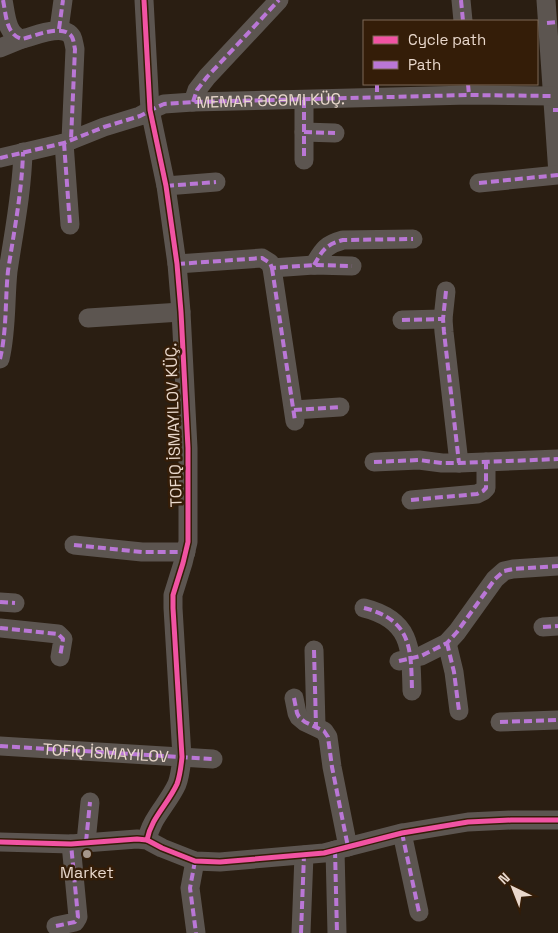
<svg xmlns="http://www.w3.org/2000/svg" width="558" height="933" font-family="'Space Grotesk',sans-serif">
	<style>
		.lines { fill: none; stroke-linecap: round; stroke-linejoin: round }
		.minor { stroke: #5c5550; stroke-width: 19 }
		.quiet { stroke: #ba77d6; stroke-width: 4; stroke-dasharray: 8 4; stroke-linecap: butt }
		.cycleway-casing { stroke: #341d08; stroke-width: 8 }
		.cycleway { stroke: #f153a3; stroke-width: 5 }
		.poi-dot { fill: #a6978b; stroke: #341d08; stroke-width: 2 }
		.labels { text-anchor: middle; stroke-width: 5; stroke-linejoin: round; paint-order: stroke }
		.street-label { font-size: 16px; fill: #e9d8cc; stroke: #341d08 }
		.poi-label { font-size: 16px; fill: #e9d8cc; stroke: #341d08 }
	</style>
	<rect width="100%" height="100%" fill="#2a1e12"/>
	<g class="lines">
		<g class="minor">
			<path d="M3,0c3,14 3,35 19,39 13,-3 42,-16 50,-2 2,4 2,8 3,12l-4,91"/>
			<path d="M144,0l6,110 16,76 11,78 4,48 7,136v94l-5,21 -10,32v13l9,149c-1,10 -2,19 -5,27 -9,20 -26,34 -30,56"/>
			<polyline points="461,0 463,21"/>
			<polyline points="546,0 558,174"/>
			<polyline points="59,29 63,0"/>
			<polyline points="0,48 22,39"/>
			<polyline points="304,100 304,160"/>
			<polyline points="193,102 197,90 207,77 279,0"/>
			<polyline points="304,132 335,133"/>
			<polyline points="64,143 70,225"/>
			<polyline points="0,158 64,143 104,127 140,116 157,107 164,104 193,102 469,95 552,96"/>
			<polyline points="479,183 558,175"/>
			<polyline points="166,186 216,182"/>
			<polyline points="177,264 262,258 270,263 272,268 314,265 352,266"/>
			<path d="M314,265c9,-15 11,-20 29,-25l70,-1"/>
			<polyline points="272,268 295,421"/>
			<polyline points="446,291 443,319 444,332 459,463"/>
			<polyline points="88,318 181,312"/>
			<polyline points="402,320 443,319"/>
			<path d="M0,359c7,-29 5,-59 8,-88 6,-40 14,-79 15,-119"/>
			<polyline points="294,410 340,407"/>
			<polyline points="374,462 419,460 442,463 459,463 558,459"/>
			<polyline points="411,500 477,494 483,491 486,488 486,462"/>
			<polyline points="74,545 142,552 186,552"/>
			<polyline points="0,602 15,603"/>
			<path d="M364,608c48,12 47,41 48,83"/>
			<polyline points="543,627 558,626"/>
			<polyline points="0,628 58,634 63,639 60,657"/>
			<polyline points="447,643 454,672 459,711"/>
			<polyline points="314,650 316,726"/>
			<polyline points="399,661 421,656 447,643 457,632 495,579 504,571 513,569 558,566"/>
			<polyline points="294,698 297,713 299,717 305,722 324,731 328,737 332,767 348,847"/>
			<polyline points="500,722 558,720"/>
			<polyline points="0,746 213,759"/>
			<polyline points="402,833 419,912"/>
			<polyline points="0,842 71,844 137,839 147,840 162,848 195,861 220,862 324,853 402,833 468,822 511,820 558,820"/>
			<polyline points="86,842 90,802"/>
			<polyline points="335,850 337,933"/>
			<polyline points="195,861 190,888 196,933"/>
			<polyline points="56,926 75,922 78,917 71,844"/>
			<polyline points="301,933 304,855"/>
		</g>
		<g class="quiet">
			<path d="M3,0c3,14 3,35 19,39 13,-3 42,-16 50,-2 2,4 2,8 3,12l-4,91"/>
			<polyline points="461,0 463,21"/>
			<polyline points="547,23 558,22"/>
			<polyline points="59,29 63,0"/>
			<polyline points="377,84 377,98"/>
			<polyline points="468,84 469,95"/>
			<polyline points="304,100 304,160"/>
			<polyline points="193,102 197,90 207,77 279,0"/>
			<polyline points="553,110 558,110"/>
			<polyline points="304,132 335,133"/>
			<polyline points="64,143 70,225"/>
			<path id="s1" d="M0,158l64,-15 40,-16 36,-11 17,-9 7,-3 29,-2 276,-7 83,1"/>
			<polyline points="479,183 558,175"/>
			<polyline points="166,186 216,182"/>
			<polyline points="177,264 262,258 270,263 272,268 314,265 352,266"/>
			<path d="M314,265c9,-15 11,-20 29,-25l70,-1"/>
			<polyline points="272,268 295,421"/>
			<polyline points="446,291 443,319 444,332 459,463"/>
			<polyline points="402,320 443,319"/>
			<path d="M0,359c7,-29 5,-59 8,-88 6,-40 14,-79 15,-119"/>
			<polyline points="294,410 340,407"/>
			<polyline points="374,462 419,460 442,463 459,463 558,459"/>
			<polyline points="411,500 477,494 483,491 486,488 486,462"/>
			<polyline points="74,545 142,552 186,552"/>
			<polyline points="0,602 15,603"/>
			<path d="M364,608c48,12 47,41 48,83"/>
			<polyline points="543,627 558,626"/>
			<polyline points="0,628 58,634 63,639 60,657"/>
			<polyline points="447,643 454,672 459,711"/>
			<polyline points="314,650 316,726"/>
			<polyline points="399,661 421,656 447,643 457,632 495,579 504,571 513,569 558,566"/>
			<polyline points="294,698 297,713 299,717 305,722 324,731 328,737 332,767 348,847"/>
			<polyline points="500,722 558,720"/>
			<path id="s2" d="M0,746l213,13"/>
			<polyline points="402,833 419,912"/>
			<polyline points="86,842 90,802"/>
			<polyline points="335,850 337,933"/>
			<polyline points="195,861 190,888 196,933"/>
			<polyline points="56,926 75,922 78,917 71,844"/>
			<polyline points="301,933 304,855"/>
		</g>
		<g class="cycleway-casing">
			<g id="cycleway">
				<path d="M144,0l6,110 16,76 11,78 4,48 7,136v94l-5,21 -10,32v13l9,149c-1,10 -2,19 -5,27 -9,20 -26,34 -30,56"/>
				<polyline points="0,842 71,844 137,839 147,840 162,848 195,861 220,862 324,853 402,833 468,822 511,820 558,820"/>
			</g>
		</g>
		<use href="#cycleway" class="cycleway"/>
	</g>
	<circle class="poi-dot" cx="87" cy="854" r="5"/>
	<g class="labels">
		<g class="street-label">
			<text dy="6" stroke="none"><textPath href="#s1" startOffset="280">MEMAR ƏCƏMI KÜÇ.</textPath></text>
			<text transform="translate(173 425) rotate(-92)" y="6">TOFIQ İSMAYILOV KÜÇ.</text>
			<text dy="6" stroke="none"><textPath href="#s2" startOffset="106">TOFIQ İSMAYILOV</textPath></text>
		</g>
		<g class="poi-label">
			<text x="87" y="878">Market</text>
		</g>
	</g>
	<rect x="363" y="20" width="175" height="65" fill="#341d08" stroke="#7c6856"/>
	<rect x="373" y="36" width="25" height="8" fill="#f153a3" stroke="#7c6856"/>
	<text x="408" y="45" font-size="15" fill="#e9d8cc">Cycle path</text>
	<rect x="373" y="61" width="25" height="8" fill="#ba77d6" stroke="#7c6856"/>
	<text x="408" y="70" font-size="15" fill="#e9d8cc">Path</text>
	<g transform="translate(513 888) rotate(317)" stroke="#341d08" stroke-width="4" paint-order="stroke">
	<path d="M0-4L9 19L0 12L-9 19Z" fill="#e9d8cc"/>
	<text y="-8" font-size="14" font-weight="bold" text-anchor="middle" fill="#e9d8cc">N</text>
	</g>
</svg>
